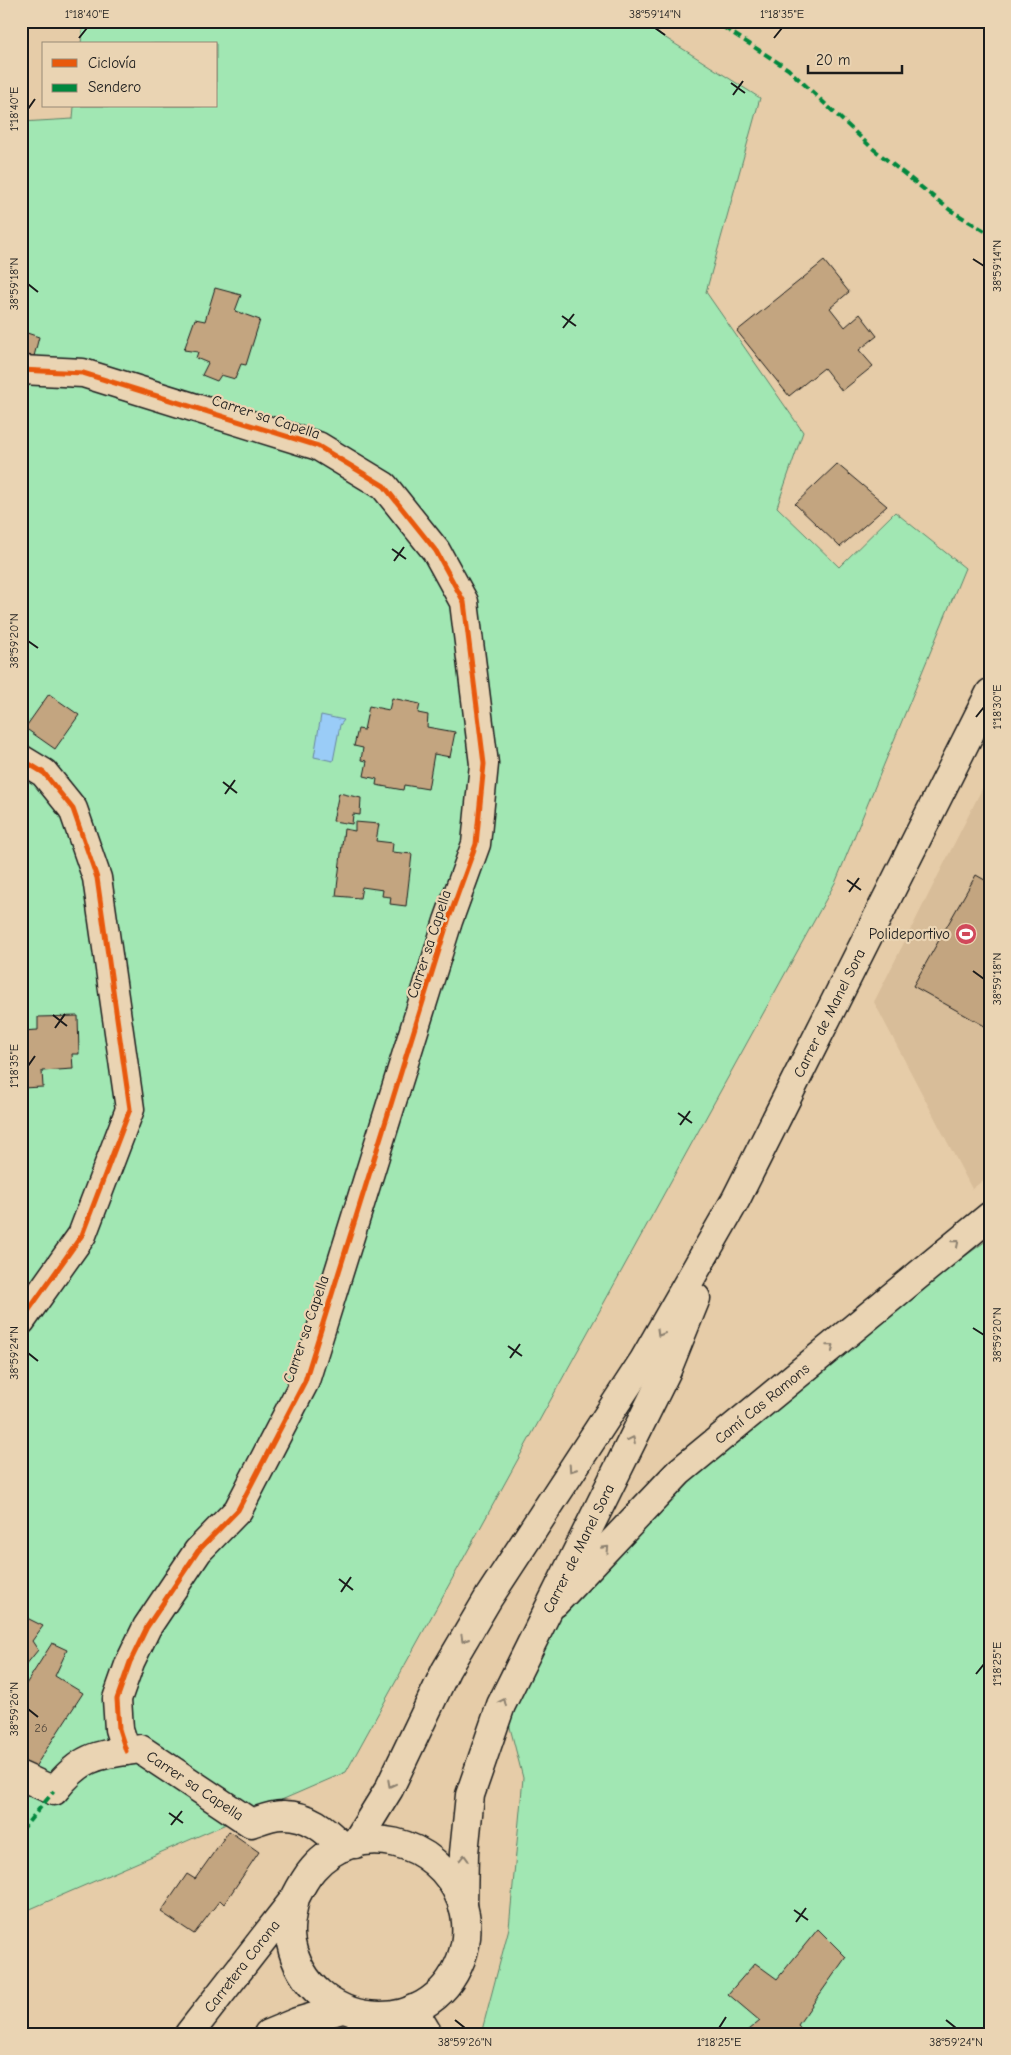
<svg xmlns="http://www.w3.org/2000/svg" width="1011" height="2055" font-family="'Comic Neue',sans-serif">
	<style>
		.built { fill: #d8bd99 }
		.green { fill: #a1e7b3; stroke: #5e8268 }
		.water { fill: #9accf7; stroke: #68869f }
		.building { fill: #c3a580; stroke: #1c1c1c }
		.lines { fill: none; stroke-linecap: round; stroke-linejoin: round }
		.minor-casing { stroke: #1c1c1c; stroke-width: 31 }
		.tertiary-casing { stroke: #1c1c1c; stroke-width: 31 }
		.primary-casing { stroke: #1c1c1c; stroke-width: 31 }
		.minor { stroke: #ead4b3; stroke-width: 28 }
		.tertiary { stroke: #ead4b3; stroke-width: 28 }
		.primary { stroke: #ead4b3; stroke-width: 28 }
		.quiet { stroke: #00873e; stroke-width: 4; stroke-dasharray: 8 4; stroke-linecap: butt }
		.cycleway-casing { stroke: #ead4b3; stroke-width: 8 }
		.cycleway { stroke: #e8590c; stroke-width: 5 }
		.oneway { stroke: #8d816f }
		.ticks { fill: none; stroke: #1c1c1c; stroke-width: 2 }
		.labels { text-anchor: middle; stroke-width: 4.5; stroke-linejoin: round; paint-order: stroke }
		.number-label { font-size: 12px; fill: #463e35 }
		.street-label { font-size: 15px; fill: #1c1c1c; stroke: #ead4b3 }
		.poi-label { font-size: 15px; fill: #1c1c1c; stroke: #ead4b3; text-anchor: end }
		.neatline { fill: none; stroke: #1c1c1c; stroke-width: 2 }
		.ticks-label { font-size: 12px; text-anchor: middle; fill: #1c1c1c }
	</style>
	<rect width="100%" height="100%" fill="#e6cca8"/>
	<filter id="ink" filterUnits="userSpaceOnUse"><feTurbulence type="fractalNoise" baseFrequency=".02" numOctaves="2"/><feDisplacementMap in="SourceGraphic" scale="10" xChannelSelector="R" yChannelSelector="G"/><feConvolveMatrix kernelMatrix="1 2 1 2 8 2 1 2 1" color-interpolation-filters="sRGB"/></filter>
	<g filter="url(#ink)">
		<polygon class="built" points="990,773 990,1175 972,1189 874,1002"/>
		<g class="green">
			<polygon points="83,21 639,21 760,98 706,292 803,432 777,507 839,567 895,512 965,568 836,881 346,1772 21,1913 21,122 73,119 74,106 216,106 216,44 81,44"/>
			<polygon points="990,1238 990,2034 481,2034 509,1928 523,1778 505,1708 562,1596 764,1402"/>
		</g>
		<polygon class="water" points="321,715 344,720 340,725 333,761 314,757"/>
		<g class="building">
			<polygon points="824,261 849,292 830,308 845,327 860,314 877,336 859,350 873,366 842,391 824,368 789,396 737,331"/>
			<polygon points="215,288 241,295 235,311 260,320 246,365 241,364 235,379 221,375 217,381 202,375 208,363 196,358 198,352 184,350 195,319 205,321"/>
			<polygon points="24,332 39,337 33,360 21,357 21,343"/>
			<polygon points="837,464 887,506 840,547 795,504"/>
			<polygon points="49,694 79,715 55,749 25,728"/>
			<polygon points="392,698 420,704 418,713 428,715 427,727 455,732 450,757 434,754 428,789 404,785 403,790 376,785 377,779 364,776 367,761 361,760 363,748 354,746 358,729 364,730 369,706 389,710"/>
			<polygon points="339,793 361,798 360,815 353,814 352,824 333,821"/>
			<polygon points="355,822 379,824 376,841 393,843 392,852 412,854 406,906 390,904 391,897 382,896 383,890 362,887 360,898 336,896 344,829 355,831"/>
			<polygon points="976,875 990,883 990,1029 913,986"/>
			<polygon points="78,1016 79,1054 72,1054 73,1069 42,1071 43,1087 21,1088 21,1031 38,1030 38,1017"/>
			<polygon points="21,1615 43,1626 32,1641 38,1650 21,1671"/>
			<polygon points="52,1643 67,1650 55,1676 83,1693 33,1770 21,1763 21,1692"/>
			<polygon points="229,1831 259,1852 224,1904 220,1900 194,1934 161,1912 187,1874 195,1879"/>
			<polygon points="818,1929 846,1957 798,2025 806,2034 744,2034 760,2021 728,1994 755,1963 777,1979"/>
		</g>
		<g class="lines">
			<g class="minor-casing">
				<g id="minor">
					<polyline points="21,370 83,373 318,446 384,486 436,551 464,602 484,764 476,844 448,921 305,1381 238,1510 198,1551 147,1627 130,1662 117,1699 119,1729 126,1751"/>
					<polyline points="21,759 44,773 73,809 97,878 130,1109 82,1235 21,1321"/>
					<path id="s1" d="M555,1603l124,-131 311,-256"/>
					<path id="s2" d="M21,1776l33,15c28,-36 43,-36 86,-42l111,74c9,-3 21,-8 31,-8 26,-1 44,15 61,32"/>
				</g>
			</g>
			<g class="tertiary-casing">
				<polyline id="tertiary" points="413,2009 428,2034"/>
			</g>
			<g class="primary-casing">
				<g id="primary">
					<path id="s3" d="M355,1844l34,-55 57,-119 43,-73 155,-237 92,-161 254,-506"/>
					<path id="s4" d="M463,1907l1,-54 6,-58 31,-90 166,-335 29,-72"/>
					<path id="s5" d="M189,2034l106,-136c5,-10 10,-20 18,-29 44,-51 125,-30 148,31 7,19 7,40 0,59 -32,85 -152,71 -170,-16 -3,-15 1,-30 4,-45"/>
					<polyline points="268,2034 297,2022 342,2009"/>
				</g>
			</g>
			<use href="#minor" class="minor"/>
			<use href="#tertiary" class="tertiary"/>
			<use href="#primary" class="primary"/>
			<g class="quiet">
				<polyline points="714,21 788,69 872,148 950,210 990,234"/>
				<polyline points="21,1831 54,1791"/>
			</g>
			<g class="cycleway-casing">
				<g id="cycleway">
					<polyline points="21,370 83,373 318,446 384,486 436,551 464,602 484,764 476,844 448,921 305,1381 238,1510 198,1551 147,1627 130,1662 117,1699 119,1729 126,1751"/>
					<polyline points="21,759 44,773 73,809 97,878 130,1109 82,1235 21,1321"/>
				</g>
			</g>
			<use href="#cycleway" class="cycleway"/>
		</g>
		<defs><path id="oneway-chevron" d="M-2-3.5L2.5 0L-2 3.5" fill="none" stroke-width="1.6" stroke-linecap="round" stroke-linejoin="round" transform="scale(1.25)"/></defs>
		<g class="oneway">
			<use href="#oneway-chevron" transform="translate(956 1243) rotate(-40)"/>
			<use href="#oneway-chevron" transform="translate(660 1333) rotate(120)"/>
			<use href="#oneway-chevron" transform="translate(831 1347) rotate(-40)"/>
			<use href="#oneway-chevron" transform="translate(632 1440) rotate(-64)"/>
			<use href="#oneway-chevron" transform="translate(572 1469) rotate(123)"/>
			<use href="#oneway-chevron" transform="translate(606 1549) rotate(-46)"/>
			<use href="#oneway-chevron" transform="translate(464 1639) rotate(120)"/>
			<use href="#oneway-chevron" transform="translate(503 1702) rotate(-65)"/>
			<use href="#oneway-chevron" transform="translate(391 1784) rotate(118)"/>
			<use href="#oneway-chevron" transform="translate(464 1858) rotate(-88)"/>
		</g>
	</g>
	<path class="ticks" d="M655,28l10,7M79,38l8,-10M774,38l8,-10M731,83l14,10M733,95l10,-14M28,109l7,-10M973,259l11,7M28,284l10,8M562,316l14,10M563,328l11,-14M392,549l14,10M394,561l10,-14M28,641l10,7M976,717l8,-10M223,782l14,11M225,794l10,-14M847,880l14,10M849,892l10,-14M973,971l11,8M53,1015l14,11M55,1028l10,-14M28,1066l7,-10M678,1113l14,10M680,1125l10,-14M973,1328l11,7M508,1346l14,10M28,1353l10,8M510,1358l10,-14M339,1579l14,11M341,1592l10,-15M976,1674l8,-10M28,1709l10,8M169,1813l14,10M171,1825l11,-14M794,1910l14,10M796,1922l10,-14M455,2020l10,8M946,2020l10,8M719,2028l7,-11"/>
	<defs>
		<g id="stadium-disc" transform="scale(1.125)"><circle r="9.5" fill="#d1495b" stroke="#ead4b3"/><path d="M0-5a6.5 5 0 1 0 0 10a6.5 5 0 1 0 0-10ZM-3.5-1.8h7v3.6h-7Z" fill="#fff"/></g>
	</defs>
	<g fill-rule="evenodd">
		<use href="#stadium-disc" x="966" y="934"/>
	</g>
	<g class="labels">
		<g class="number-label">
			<text x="41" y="1732">26</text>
		</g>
		<g class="street-label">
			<text transform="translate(266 417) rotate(18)" y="5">Carrer sa Capella</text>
			<text transform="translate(429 944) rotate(-72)" y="5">Carrer sa Capella</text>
			<text dy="5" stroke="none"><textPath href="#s3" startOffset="958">Carrer de Manel Sora</textPath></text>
			<text transform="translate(306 1329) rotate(-71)" y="5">Carrer sa Capella</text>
			<text dy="5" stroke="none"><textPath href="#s1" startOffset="288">Camí Cas Ramons</textPath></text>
			<text dy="5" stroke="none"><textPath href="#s4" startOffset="382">Carrer de Manel Sora</textPath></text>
			<text dy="5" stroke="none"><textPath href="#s2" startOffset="202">Carrer sa Capella</textPath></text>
			<text dy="5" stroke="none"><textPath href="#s5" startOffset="86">Carretera Corona</textPath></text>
		</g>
		<g class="poi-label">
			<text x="950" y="939">Polideportivo</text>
		</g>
	</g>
	<rect width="1011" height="2055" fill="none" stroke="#ead4b3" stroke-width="55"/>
	<rect x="42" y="42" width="175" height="65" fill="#ead4b3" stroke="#988a77"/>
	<rect x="52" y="59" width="25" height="8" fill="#e8590c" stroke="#988a77"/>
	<text x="88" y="68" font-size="15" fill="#1c1c1c">Ciclovía</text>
	<rect x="52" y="84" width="25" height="8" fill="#00873e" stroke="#988a77"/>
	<text x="88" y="92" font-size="15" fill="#1c1c1c">Sendero</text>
	<path d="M808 65v8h94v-8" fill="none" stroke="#1c1c1c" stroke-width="2.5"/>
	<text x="816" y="65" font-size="15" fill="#1c1c1c" stroke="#ead4b3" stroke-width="4" paint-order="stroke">20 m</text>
	<rect x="28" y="28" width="956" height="2000" class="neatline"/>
	<g class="ticks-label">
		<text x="87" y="18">1°18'40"E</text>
		<text x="655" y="18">38°59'14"N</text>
		<text x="782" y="18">1°18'35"E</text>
		<text transform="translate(14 109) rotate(-90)" y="4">1°18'40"E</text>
		<text transform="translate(997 266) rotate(-90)" y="4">38°59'14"N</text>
		<text transform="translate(14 284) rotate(-90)" y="4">38°59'18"N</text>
		<text transform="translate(14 641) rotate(-90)" y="4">38°59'20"N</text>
		<text transform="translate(997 707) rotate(-90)" y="4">1°18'30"E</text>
		<text transform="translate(997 979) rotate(-90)" y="4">38°59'18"N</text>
		<text transform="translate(14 1066) rotate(-90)" y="4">1°18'35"E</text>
		<text transform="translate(997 1335) rotate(-90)" y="4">38°59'20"N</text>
		<text transform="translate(14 1353) rotate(-90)" y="4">38°59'24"N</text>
		<text transform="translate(997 1664) rotate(-90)" y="4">1°18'25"E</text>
		<text transform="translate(14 1709) rotate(-90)" y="4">38°59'26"N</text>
		<text x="465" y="2046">38°59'26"N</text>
		<text x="719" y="2046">1°18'25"E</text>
		<text x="956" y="2046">38°59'24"N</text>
	</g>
</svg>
